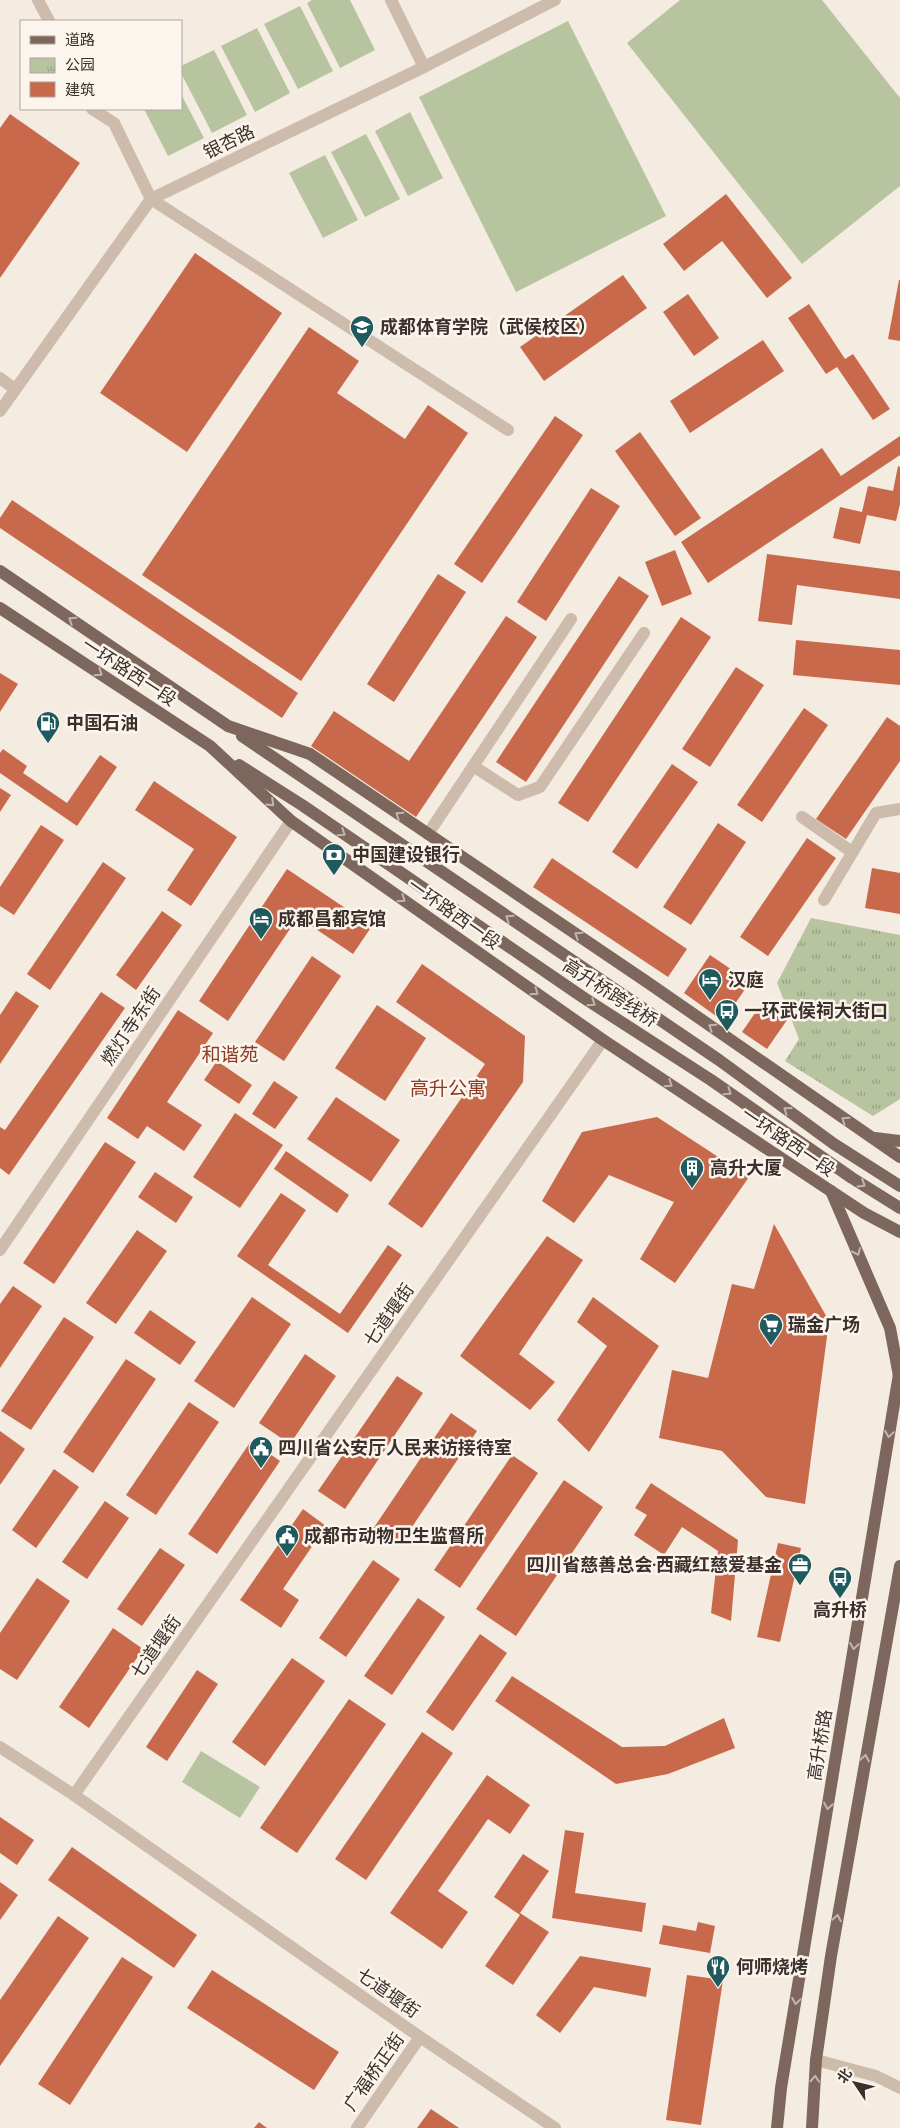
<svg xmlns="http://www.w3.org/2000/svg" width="900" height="2128" font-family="'Asap Condensed','Noto Sans SC',sans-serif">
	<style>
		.grass { fill: #b8c4a0 }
		.park { fill: url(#park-tufts) }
		.building { fill: #c8694b }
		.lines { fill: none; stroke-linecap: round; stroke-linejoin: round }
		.minor { stroke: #cdbbac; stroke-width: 12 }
		.major { stroke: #7d675c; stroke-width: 12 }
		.oneway { stroke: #c2b5ac }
		.labels { text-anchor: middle; stroke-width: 5; stroke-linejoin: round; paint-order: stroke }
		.street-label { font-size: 18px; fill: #3b302b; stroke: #fbf5ee }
		.poi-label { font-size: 18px; font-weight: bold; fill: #3b302b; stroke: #fbf5ee; text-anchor: start }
		.neighbourhood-label { font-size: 19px; fill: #8c3b22; stroke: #fbf5ee }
	</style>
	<defs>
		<pattern id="park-tufts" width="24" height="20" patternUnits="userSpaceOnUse" patternTransform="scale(1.25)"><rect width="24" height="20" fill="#b8c4a0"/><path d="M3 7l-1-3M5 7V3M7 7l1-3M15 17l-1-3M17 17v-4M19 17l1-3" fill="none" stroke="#97a083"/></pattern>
	</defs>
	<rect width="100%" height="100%" fill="#f4ebe1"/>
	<g class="grass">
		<polygon points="312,0 350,0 375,50 340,68 307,3"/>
		<polygon points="680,0 822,0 900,98 900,186 802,264 627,43"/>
		<polygon points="300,6 333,71 298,89 264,24"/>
		<polygon points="568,21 666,216 516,292 419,97"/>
		<polygon points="257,28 290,93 255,112 221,46"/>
		<polygon points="214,50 247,115 212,133 181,73 181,66"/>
		<polygon points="181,94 204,138 168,156 144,109 181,109"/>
		<polygon points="410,112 443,178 408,196 375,131"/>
		<polygon points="366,134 400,199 365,217 331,152"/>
		<polygon points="325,155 358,220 323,238 289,173"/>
		<polygon points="201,1751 260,1787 240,1818 182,1782"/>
	</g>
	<polygon class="park" points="811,918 900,935 900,1099 873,1116 785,1061 799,1039 777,983"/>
	<g class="building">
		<polygon points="10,114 80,163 0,278 0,128"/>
		<polygon points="726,194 792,278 767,298 722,241 684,271 663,244"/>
		<polygon points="195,253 282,313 187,452 100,393"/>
		<polygon points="623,275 647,308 544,381 520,347"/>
		<polygon points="899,280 900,280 900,341 888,339"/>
		<polygon points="688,294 719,338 694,356 663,312"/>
		<polygon points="809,304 845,359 853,354 890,409 873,420 837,367 826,374 788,318"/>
		<polygon points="309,327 359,361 337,393 405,439 428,405 468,433 301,681 142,575"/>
		<polygon points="763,340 784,371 690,433 670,401"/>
		<polygon points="555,416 583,435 482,583 454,564"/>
		<polygon points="640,432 701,518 675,536 615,451"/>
		<polygon points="900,436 900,455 708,583 681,542 822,448 841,476"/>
		<polygon points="898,466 900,467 900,504 896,521 867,515 860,544 833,538 840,507 862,512 868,486 893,491"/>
		<polygon points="591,488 620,506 546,621 517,602"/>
		<polygon points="12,500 298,693 282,718 0,528 0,518"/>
		<polygon points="675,550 692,594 662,606 645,562"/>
		<polygon points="767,554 900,571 900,599 797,585 792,625 758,621"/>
		<polygon points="438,574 466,592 394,702 367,684"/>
		<polygon points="619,576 649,596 526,782 496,762"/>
		<polygon points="506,616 537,637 416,817 311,746 334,711 409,761"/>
		<polygon points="681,617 711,637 588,822 558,803"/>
		<polygon points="796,640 900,650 900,685 793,675"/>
		<polygon points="736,667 764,685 710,767 682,749"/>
		<polygon points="0,673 18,684 0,712"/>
		<polygon points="804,708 828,725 762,822 737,805"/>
		<polygon points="887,717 900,726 900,761 846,839 816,819"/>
		<polygon points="3,749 27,766 23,773 67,803 100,755 117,767 77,826 0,773 0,753"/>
		<polygon points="672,764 698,782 637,869 612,852"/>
		<polygon points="154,781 237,837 191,906 167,890 194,849 135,810"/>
		<polygon points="0,788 11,795 0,812"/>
		<polygon points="718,823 746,842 691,925 663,907"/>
		<polygon points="41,825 64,840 14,915 0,906 0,887"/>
		<polygon points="807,838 836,858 768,956 740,937"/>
		<polygon points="552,858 687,949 668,977 533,887"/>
		<polygon points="103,862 126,878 50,990 27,974"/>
		<polygon points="872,868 900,873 900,914 865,908"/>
		<polygon points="287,869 372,926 353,954 298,917 228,1021 199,1001"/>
		<polygon points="162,911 182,925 136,990 116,975"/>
		<polygon points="710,955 750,982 723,1021 684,993"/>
		<polygon points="312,956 341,976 284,1061 255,1042"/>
		<polygon points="422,964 525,1036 523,1082 422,1228 388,1204 485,1064 396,1002"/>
		<polygon points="16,991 39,1006 0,1064 0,1015"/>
		<polygon points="101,992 125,1008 9,1175 0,1168 0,1127 5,1130"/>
		<polygon points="762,1003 787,1020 767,1049 742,1032"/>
		<polygon points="377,1005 426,1038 385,1101 335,1068"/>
		<polygon points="178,1010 213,1033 167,1102 202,1125 184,1151 147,1126 138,1139 107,1118"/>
		<polygon points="217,1061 252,1085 239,1104 204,1080"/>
		<polygon points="274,1081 298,1097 275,1129 252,1114"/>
		<polygon points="336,1097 400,1140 371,1182 307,1139"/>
		<polygon points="235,1113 283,1145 240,1208 193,1177"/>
		<polygon points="657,1117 749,1177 675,1283 640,1259 674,1202 609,1175 574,1223 542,1201 582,1132"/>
		<polygon points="105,1142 136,1162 54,1284 23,1263"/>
		<polygon points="286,1151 349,1195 337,1213 274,1169"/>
		<polygon points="155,1172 193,1197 176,1223 138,1197"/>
		<polygon points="281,1193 306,1210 268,1265 340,1314 388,1245 402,1255 348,1333 237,1256"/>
		<polygon points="774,1224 829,1321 805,1504 766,1497 722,1451 659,1438 672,1370 708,1378 732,1284 754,1289"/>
		<polygon points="137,1230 167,1251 116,1324 86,1303"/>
		<polygon points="547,1236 583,1260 519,1354 555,1382 530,1410 460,1356"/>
		<polygon points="13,1286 42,1306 0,1368 0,1304"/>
		<polygon points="252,1297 291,1324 234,1408 194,1381"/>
		<polygon points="593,1297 659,1346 589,1452 557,1420 607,1346 577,1322"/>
		<polygon points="150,1310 196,1342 180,1365 134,1333"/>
		<polygon points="64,1317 94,1337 31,1430 1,1411"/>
		<polygon points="305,1354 336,1376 290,1444 259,1423"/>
		<polygon points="126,1359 156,1379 93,1473 63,1452"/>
		<polygon points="397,1376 423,1393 345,1509 318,1491"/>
		<polygon points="189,1402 219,1422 156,1515 126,1495"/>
		<polygon points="451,1413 477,1431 399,1546 373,1529"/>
		<polygon points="0,1431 25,1449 0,1485"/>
		<polygon points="251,1441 280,1461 217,1554 188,1534"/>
		<polygon points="512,1455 538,1473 460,1588 434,1570"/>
		<polygon points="54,1469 79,1487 36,1548 12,1530"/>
		<polygon points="564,1480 603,1507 516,1636 476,1609"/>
		<polygon points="651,1483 738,1540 731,1621 711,1613 718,1551 682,1527 664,1555 634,1535 647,1515 635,1508"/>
		<polygon points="105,1501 129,1518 87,1579 62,1562"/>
		<polygon points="303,1509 326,1526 283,1589 299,1600 281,1628 240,1600"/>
		<polygon points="778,1543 801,1548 780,1642 757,1637"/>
		<polygon points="160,1548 185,1565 142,1626 117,1609"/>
		<polygon points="373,1560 400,1579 346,1657 319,1638"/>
		<polygon points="37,1578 70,1601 17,1680 0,1669 0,1633"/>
		<polygon points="418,1598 445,1617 392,1695 364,1676"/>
		<polygon points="113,1628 143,1649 89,1728 59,1707"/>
		<polygon points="480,1634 507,1653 453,1731 426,1712"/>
		<polygon points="292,1658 325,1681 265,1766 232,1742"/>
		<polygon points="197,1670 218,1684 167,1761 146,1747"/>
		<polygon points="512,1676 622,1747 665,1746 724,1718 735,1748 668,1774 616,1784 495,1701"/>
		<polygon points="349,1699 386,1724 297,1853 260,1828"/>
		<polygon points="422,1732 453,1753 366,1880 335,1859"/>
		<polygon points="487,1775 530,1805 510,1834 488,1819 438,1891 468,1912 442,1949 390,1913"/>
		<polygon points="0,1817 34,1840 17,1865 0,1853"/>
		<polygon points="565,1830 584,1833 575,1893 646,1903 642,1932 552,1918"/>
		<polygon points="72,1847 197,1935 174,1968 48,1880"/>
		<polygon points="523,1854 549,1871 520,1913 549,1932 513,1985 485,1966 520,1915 494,1897"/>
		<polygon points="0,1882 18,1895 0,1920"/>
		<polygon points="58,1916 89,1938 0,2066 0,2000"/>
		<polygon points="698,1922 715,1926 710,1953 659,1944 663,1925 696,1931"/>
		<polygon points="580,1956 651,1968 646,1997 594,1987 560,2033 536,2015"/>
		<polygon points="122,1957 153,1977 70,2105 38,2084"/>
		<polygon points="212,1970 339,2052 314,2090 187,2008"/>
		<polygon points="687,1975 723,1980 701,2125 666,2120"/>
		<polygon points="431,2109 459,2128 417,2128"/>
		<polygon points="259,2122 267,2128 254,2128"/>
	</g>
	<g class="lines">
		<g class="minor">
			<polyline points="38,0 49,21"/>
			<polyline points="391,0 424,67"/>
			<polyline points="92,109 114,123 151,199 508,430"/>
			<polyline points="0,378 15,389"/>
			<polyline points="0,411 151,199 424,67 555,0"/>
			<polyline points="473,766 518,795 540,787 644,633"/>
			<polyline points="802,817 852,852"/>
			<polyline points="428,834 571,619"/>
			<polyline points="824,900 876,813 900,809"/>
			<polyline points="0,1250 291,821"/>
			<polyline points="0,1747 74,1795"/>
			<polyline points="816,2060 876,2076 900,2088"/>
			<polyline points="357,2128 420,2037"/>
			<polyline points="555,2128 420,2037 74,1795 603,1040"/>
		</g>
		<g class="major">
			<polyline points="0,571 228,726 310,754 647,982 900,1157"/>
			<polyline points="0,608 210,746 291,821 603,1040 864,1213 900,1232"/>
			<polyline points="242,736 719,1060 834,1144 900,1186"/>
			<polyline points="239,765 302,805 584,998 711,1080 852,1178 900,1208"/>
			<polyline points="875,1138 900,1141"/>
			<polyline points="831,1191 890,1328 899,1376"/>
			<polyline points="777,2128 781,2088 900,1368"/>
			<polyline points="812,2128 816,2060 831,1956 900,1566"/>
		</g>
	</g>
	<defs><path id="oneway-chevron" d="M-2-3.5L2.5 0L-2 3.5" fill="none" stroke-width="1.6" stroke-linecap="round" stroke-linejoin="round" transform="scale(1.25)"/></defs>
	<g class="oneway">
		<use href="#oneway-chevron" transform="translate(72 620) rotate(-146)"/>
		<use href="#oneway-chevron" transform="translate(99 673) rotate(33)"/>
		<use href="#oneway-chevron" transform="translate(271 803) rotate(43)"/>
		<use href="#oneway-chevron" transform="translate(399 815) rotate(-146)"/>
		<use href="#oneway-chevron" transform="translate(342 833) rotate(34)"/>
		<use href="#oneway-chevron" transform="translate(402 899) rotate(35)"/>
		<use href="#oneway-chevron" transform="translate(509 918) rotate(-145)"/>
		<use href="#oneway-chevron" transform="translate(578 935) rotate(-146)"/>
		<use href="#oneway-chevron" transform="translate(535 992) rotate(35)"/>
		<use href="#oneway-chevron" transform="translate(592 1003) rotate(33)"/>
		<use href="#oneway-chevron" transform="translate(712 1027) rotate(-145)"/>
		<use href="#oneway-chevron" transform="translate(669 1084) rotate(34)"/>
		<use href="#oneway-chevron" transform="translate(728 1092) rotate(35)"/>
		<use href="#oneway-chevron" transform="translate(787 1110) rotate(-144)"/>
		<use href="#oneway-chevron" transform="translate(845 1120) rotate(-145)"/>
		<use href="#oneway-chevron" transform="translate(862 1184) rotate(32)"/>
		<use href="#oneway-chevron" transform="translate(857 1252) rotate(66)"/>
		<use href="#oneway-chevron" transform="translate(889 1434) rotate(99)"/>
		<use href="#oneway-chevron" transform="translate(854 1646) rotate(99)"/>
		<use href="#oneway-chevron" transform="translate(865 1758) rotate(-80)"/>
		<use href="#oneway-chevron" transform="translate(828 1806) rotate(99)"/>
		<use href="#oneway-chevron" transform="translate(837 1918) rotate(-80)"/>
		<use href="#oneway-chevron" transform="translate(796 2001) rotate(99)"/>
		<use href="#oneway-chevron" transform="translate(815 2079) rotate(-87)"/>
	</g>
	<defs>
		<g id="university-pin" transform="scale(1.25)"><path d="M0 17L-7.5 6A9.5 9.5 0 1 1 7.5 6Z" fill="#1f5a5e" stroke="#fbf5ee"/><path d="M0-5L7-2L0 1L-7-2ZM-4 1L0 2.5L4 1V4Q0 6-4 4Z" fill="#fff"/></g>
		<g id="fuel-pin" transform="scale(1.25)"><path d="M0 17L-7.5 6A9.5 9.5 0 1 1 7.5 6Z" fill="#1f5a5e" stroke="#fbf5ee"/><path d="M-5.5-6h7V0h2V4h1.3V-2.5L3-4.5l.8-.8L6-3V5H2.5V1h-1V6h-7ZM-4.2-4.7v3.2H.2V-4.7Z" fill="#fff"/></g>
		<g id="bank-pin" transform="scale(1.25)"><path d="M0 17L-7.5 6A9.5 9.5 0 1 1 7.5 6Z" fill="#1f5a5e" stroke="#fbf5ee"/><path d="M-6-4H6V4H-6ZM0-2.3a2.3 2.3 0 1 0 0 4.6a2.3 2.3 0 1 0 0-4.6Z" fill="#fff"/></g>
		<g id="hotel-pin" transform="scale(1.25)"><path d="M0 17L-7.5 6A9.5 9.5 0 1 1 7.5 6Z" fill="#1f5a5e" stroke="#fbf5ee"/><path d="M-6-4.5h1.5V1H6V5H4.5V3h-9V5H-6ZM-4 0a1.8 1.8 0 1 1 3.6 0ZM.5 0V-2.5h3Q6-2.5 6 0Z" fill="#fff"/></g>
		<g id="bus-pin" transform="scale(1.25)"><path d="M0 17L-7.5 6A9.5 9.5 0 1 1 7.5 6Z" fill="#1f5a5e" stroke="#fbf5ee"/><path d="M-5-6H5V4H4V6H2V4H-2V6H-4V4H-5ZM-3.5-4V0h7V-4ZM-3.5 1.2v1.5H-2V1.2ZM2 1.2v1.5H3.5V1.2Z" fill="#fff"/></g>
		<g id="building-pin" transform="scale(1.25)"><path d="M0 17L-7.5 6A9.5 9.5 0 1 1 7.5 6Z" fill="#1f5a5e" stroke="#fbf5ee"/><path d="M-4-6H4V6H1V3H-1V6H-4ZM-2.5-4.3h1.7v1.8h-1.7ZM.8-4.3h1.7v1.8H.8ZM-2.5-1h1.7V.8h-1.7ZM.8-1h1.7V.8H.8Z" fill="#fff"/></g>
		<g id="supermarket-pin" transform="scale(1.25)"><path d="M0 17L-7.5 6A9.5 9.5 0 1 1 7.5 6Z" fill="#1f5a5e" stroke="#fbf5ee"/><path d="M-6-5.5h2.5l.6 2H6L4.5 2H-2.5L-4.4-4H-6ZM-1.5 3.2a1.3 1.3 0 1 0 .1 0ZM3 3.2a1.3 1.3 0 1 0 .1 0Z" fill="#fff"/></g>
		<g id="civic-pin" transform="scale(1.25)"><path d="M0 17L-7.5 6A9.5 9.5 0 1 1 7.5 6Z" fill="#1f5a5e" stroke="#fbf5ee"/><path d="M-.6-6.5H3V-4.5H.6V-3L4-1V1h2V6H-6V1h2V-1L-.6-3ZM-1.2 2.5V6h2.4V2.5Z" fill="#fff"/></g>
		<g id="office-pin" transform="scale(1.25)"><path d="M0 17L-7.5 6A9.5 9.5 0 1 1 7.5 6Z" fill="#1f5a5e" stroke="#fbf5ee"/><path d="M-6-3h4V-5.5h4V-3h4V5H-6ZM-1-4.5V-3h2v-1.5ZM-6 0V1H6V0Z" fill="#fff"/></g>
		<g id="restaurant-pin" transform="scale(1.25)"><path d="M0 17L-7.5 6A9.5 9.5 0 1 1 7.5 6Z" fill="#1f5a5e" stroke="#fbf5ee"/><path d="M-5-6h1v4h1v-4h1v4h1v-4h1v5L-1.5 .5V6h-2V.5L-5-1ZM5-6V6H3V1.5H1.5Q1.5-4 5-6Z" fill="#fff"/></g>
	</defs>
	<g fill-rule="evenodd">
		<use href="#university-pin" x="362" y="327"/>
		<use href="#fuel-pin" x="48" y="723"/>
		<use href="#bank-pin" x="334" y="855"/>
		<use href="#hotel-pin" x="261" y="919"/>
		<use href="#hotel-pin" x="710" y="980"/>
		<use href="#bus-pin" x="727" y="1011"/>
		<use href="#building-pin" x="692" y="1168"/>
		<use href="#supermarket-pin" x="771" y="1325"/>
		<use href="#civic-pin" x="261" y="1448"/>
		<use href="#civic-pin" x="287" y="1536"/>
		<use href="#office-pin" x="800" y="1565"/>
		<use href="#bus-pin" x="840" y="1578"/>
		<use href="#restaurant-pin" x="718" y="1967"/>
	</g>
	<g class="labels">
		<g class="street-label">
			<text transform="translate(229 142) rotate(-26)" y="6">银杏路</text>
			<text transform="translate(129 672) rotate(33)" y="6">一环路西一段</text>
			<text transform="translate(454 914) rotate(35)" y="6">一环路西一段</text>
			<text transform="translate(610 993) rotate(33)" y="6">高升桥跨线桥</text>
			<text transform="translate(131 1026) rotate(-56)" y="6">燃灯寺东街</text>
			<text transform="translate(788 1142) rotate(34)" y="6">一环路西一段</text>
			<text transform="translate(389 1315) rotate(-55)" y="6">七道堰街</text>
			<text transform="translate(156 1647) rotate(-55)" y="6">七道堰街</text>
			<text transform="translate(820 1745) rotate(-81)" y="6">高升桥路</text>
			<text transform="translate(388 1993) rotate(35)" y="6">七道堰街</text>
			<text transform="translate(374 2072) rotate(-55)" y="6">广福桥正街</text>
		</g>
		<g class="poi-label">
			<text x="380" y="333">成都体育学院（武侯校区）</text>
			<text x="66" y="729">中国石油</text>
			<text x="352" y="861">中国建设银行</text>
			<text x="278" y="925">成都昌都宾馆</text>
			<text x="728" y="986">汉庭</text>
			<text x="744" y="1017">一环武侯祠大街口</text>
			<text x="710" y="1174">高升大厦</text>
			<text x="788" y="1331">瑞金广场</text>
			<text x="278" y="1454">四川省公安厅人民来访接待室</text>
			<text x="304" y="1542">成都市动物卫生监督所</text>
			<text x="782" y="1571" text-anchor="end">四川省慈善总会·西藏红慈爱基金</text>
			<text x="840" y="1616" text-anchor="middle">高升桥</text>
			<text x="736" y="1973">何师烧烤</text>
		</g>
		<g class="neighbourhood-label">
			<text x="230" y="1061">和谐苑</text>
			<text x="448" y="1095">高升公寓</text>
		</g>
	</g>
	<rect x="20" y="20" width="162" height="90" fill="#fbf5ee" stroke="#aea6a0"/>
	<rect x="30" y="36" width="25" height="8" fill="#7d675c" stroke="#aea6a0"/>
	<text x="65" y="45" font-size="15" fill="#3b302b">道路</text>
	<rect x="30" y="58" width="25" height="15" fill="url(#park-tufts)" stroke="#aea6a0"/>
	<text x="65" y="70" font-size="15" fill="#3b302b">公园</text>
	<rect x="30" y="82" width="25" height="15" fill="#c8694b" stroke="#aea6a0"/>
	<text x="65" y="95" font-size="15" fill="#3b302b">建筑</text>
	<g transform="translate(855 2083) rotate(305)" stroke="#fbf5ee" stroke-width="4" paint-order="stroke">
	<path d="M0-4L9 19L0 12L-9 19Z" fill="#3b302b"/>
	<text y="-8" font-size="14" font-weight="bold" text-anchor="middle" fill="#3b302b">北</text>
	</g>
</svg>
